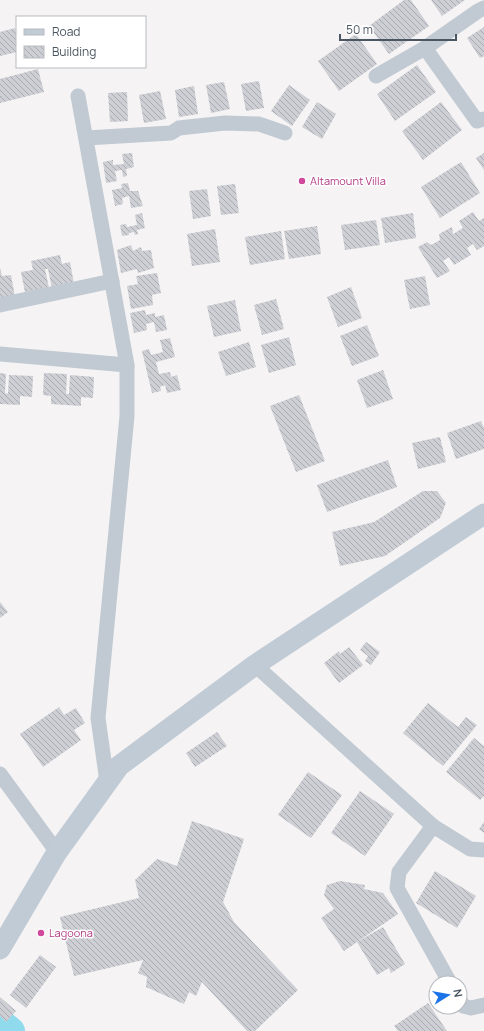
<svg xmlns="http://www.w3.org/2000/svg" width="484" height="1031" font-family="Manrope,sans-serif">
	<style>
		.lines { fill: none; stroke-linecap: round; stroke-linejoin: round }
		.river { stroke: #90daee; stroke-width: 28 }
		.building { fill: url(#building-back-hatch) }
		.street { stroke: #c1cad2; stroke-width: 15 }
		.secondary { stroke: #c1cbd6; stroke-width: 21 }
		.hotel-dot { fill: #d1479c; stroke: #fff; stroke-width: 1.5 }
		.labels { text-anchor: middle; stroke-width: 3; stroke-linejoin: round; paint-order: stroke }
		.hotel-label { font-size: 11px; fill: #b23c85; stroke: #fff; text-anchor: start }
	</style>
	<defs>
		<pattern id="building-back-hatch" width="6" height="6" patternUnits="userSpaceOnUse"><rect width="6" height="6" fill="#cdcfd5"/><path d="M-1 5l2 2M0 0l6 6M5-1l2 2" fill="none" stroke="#a8abb0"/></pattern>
	</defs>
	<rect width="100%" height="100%" fill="#f5f3f3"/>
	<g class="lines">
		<polyline class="river" points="0,1022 11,1031"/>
	</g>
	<g class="building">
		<polygon points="404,0 411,0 429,26 389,54 369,26"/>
		<polygon points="431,0 465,0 442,16"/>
		<polygon points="484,27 484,56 480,58 467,38"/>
		<polygon points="15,28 17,38 17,52 0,56 0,32"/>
		<polygon points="356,34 377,64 339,91 318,61"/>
		<polygon points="417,65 436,92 395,121 377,94"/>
		<polygon points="38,69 44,92 0,103 0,79"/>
		<polygon points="259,81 264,108 246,111 241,84"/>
		<polygon points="224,82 230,109 211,113 206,85"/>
		<polygon points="289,85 310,100 292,126 271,111"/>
		<polygon points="194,86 198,114 179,117 175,90"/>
		<polygon points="160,91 166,119 144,123 139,95"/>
		<polygon points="127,92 128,121 110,122 108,93"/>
		<polygon points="317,102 336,114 322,139 302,127"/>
		<polygon points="441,102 462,130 423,160 402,131"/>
		<polygon points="132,153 134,167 126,169 127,176 123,177 122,170 115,171 117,181 106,183 103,162 113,160 113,165 124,164 122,154"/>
		<polygon points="484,153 484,170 476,158"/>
		<polygon points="461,162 480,193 440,218 421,187"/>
		<polygon points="128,183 130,191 138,191 143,206 131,208 129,196 122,198 123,204 115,206 112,190 122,188 121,184"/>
		<polygon points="235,184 239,213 221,215 217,186"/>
		<polygon points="207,189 211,216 193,219 189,191"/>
		<polygon points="473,212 479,221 484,218 484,246 477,250 473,244 467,248 471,255 454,265 449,257 443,261 450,271 437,278 418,247 427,242 431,245 440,240 439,234 452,227 453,234 463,228 459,221"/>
		<polygon points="142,213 145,228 137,230 138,234 135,235 134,232 129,233 129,235 122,236 120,225 126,224 127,227 137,225 135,215"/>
		<polygon points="413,213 416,238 385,243 381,218"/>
		<polygon points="376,220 380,245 345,250 341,225"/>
		<polygon points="317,226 321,254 289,259 284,231"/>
		<polygon points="215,229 220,262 192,266 187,234"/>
		<polygon points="281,231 285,259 250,265 245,237"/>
		<polygon points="131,245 133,251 141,247 142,251 151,250 154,268 138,273 137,269 121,273 117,250"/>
		<polygon points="60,255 62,264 70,262 74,284 52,288 48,269 45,269 49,288 25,292 21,272 33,270 31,261"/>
		<polygon points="0,268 2,276 11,275 15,297 0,300"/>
		<polygon points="157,273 161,293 152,295 153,305 131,309 127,286 138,284 136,276"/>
		<polygon points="425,276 430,305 410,309 404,280"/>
		<polygon points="351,287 362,318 338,327 327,297"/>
		<polygon points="276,299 284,329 262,335 254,305"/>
		<polygon points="235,300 241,331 214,337 207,306"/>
		<polygon points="145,310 146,315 155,313 155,317 164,315 167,330 156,332 154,322 146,324 147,330 134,333 130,313"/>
		<polygon points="367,325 379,356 352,366 340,336"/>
		<polygon points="289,337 296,365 269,373 261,345"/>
		<polygon points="170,338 175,357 156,362 159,374 170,372 171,377 177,375 181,390 167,393 165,385 160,387 161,391 152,393 142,351 149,349 151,355 163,352 160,340"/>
		<polygon points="249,342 256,367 226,376 218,352"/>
		<polygon points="383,370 393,399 367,408 357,380"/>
		<polygon points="0,373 6,374 5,393 8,394 9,375 33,376 32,397 20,396 20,405 0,404"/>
		<polygon points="44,373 67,374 66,394 69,394 70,375 94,377 93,398 81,397 81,406 51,404 51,396 43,395"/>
		<polygon points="299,395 325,461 296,472 270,406"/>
		<polygon points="481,421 484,428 484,449 456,459 447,433"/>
		<polygon points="440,437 446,462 418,469 412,443"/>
		<polygon points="388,460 397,487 327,512 317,485"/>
		<polygon points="423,491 437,491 446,503 440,518 385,556 340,566 332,532 374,522"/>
		<polygon points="0,602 8,612 0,618"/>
		<polygon points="366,642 380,652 371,665 365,661 368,656 360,650"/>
		<polygon points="349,647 363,665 339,683 324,663 339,651 340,654"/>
		<polygon points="428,703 458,727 466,717 477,725 443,766 403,733"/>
		<polygon points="59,707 64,715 76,708 85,723 74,730 81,740 43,767 20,734"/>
		<polygon points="217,732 227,746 195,767 186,753"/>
		<polygon points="474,738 484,746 484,796 480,800 446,772"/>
		<polygon points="308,772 342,795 311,838 278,815"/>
		<polygon points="360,791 394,814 365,856 331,833"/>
		<polygon points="192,821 244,839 223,902 234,922 298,990 255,1031 247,1031 202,982 196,996 189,992 184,1004 146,987 147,977 138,973 143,960 74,976 60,917 139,898 135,880 157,859 177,866"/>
		<polygon points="484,822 484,833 479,829"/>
		<polygon points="435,871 476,896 457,928 416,903"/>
		<polygon points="340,881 365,885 364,889 383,893 398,914 344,951 321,918 334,909 324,895 327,885"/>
		<polygon points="383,927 405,964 391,973 389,968 377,975 357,942"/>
		<polygon points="40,955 56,967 26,1008 10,995"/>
		<polygon points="0,997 16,1011 6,1022 0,1016"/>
		<polygon points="428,1003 447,1031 398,1031 394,1026"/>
	</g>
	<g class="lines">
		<g class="street">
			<polyline points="425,48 477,121 484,119"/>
			<polyline points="376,76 425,48 478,11 484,8"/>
			<polyline points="78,96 127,365 127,416 98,718 107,782"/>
			<polyline points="86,138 171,133 179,128 225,123 259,124 285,133"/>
			<polyline points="0,305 112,281"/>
			<polyline points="0,354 127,365"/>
			<polyline points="255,665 433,826 470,849 484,850"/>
			<polyline points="0,774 57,852"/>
			<polyline points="433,826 399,872 397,888 450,983"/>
			<polyline points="460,1000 463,1006 471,1008 484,1005"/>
		</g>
		<polyline class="secondary" points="0,949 57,852 119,766 255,665 484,514"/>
	</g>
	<g class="hotel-dot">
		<circle cx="302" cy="181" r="4"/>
		<circle cx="41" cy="933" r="4"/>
	</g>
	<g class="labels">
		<g class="hotel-label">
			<text x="310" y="185">Altamount Villa</text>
			<text x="49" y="937">Lagoona</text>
		</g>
	</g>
	<rect x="16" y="16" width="130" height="52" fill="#ffffff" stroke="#b7bbc0"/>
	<rect x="24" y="29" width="20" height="6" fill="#c1cbd6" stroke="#b7bbc0"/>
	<text x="52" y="36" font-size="12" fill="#4a5661">Road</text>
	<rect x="24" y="46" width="20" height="12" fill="url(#building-back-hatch)" stroke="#b7bbc0"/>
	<text x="52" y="56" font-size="12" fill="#4a5661">Building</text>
	<g transform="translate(448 995) rotate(79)"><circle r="19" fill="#ffffff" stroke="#b7bbc0"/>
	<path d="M0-3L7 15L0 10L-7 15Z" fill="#1a73e8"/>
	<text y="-6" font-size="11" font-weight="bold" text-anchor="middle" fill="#4a5661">N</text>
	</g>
	<path d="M340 34v6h116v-6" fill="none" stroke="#4a5661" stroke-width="2"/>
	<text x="346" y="34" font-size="12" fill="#4a5661" stroke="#ffffff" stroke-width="3" paint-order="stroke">50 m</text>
</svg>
